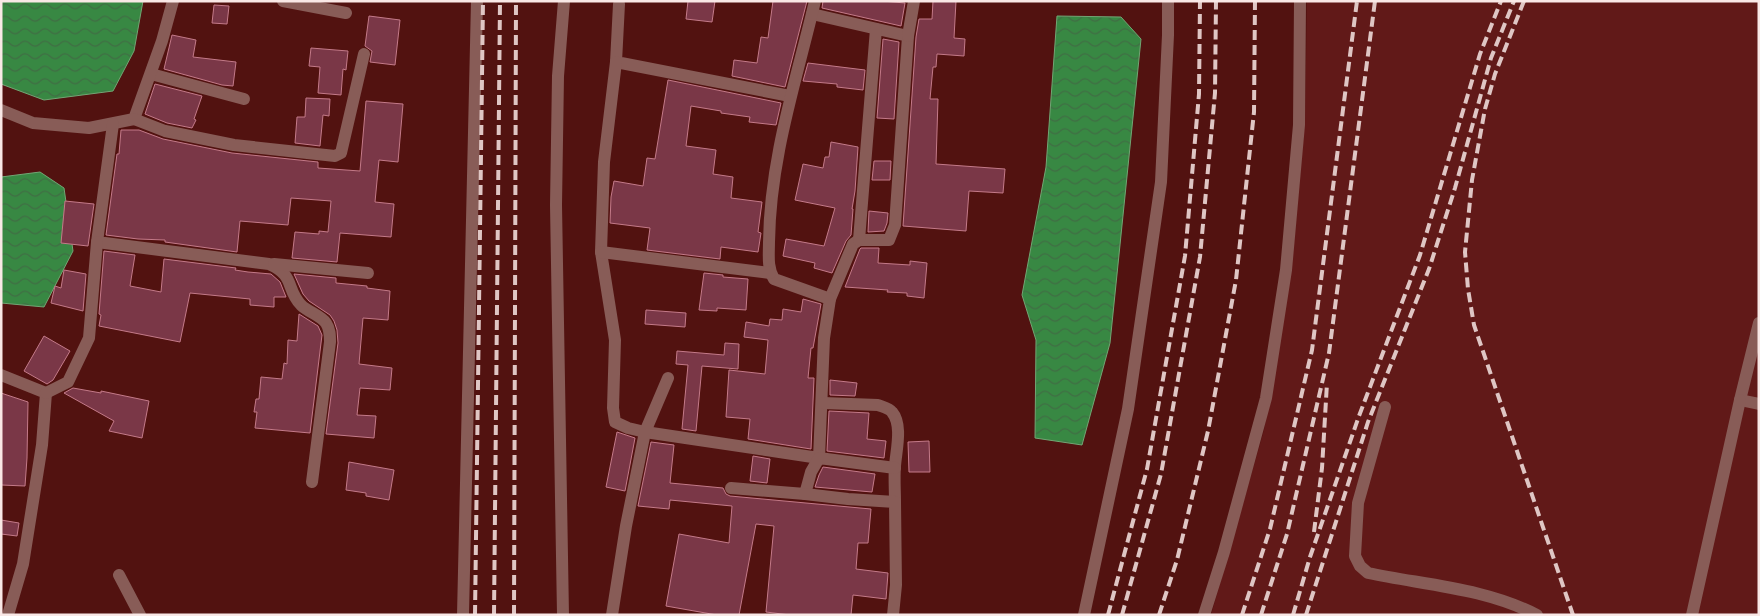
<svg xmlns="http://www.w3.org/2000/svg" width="1760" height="616" font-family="Jost,sans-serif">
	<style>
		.built { fill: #611918 }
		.water { fill: url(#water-waves); stroke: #72a574 }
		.building { fill: #7a3747; stroke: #c47a89 }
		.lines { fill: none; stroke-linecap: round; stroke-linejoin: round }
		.minor { stroke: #885c57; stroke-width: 12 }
		.rail { stroke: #dfc6c4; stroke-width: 4; stroke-dasharray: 10 5; stroke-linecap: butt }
	</style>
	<defs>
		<pattern id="water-waves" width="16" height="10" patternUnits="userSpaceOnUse" patternTransform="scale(1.25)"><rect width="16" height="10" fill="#388843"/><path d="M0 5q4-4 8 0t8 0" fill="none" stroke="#406e44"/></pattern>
	</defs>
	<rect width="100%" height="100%" fill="#521210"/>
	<polygon class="built" points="1307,1 1759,1 1759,615 1211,615 1264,430 1292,264 1305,121"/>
	<g class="water">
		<polygon points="1,1 143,1 134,51 113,91 44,100 1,84"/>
		<polygon points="1057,16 1121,17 1141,39 1110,343 1082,445 1035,438 1036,340 1022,295 1046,167"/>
		<polygon points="40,172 64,188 73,251 44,307 1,303 1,177"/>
	</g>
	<g class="building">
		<polygon points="688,1 715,1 712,22 686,19"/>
		<polygon points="773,1 807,1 785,87 732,76 734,60 757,63 761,37 768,38"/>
		<polygon points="823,1 882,1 905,3 901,26 822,8"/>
		<polygon points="933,1 956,1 954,38 965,39 964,56 937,54 936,67 933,67 930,99 938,99 936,164 1005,169 1003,193 969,191 966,231 903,226 916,37 919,19 932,19"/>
		<polygon points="214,5 229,6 227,24 212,23"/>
		<polygon points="369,16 400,20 395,65 370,62 372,51 365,46"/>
		<polygon points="172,35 196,40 193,57 236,62 233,86 222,85 164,69"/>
		<polygon points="883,39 899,42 894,119 877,118"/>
		<polygon points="311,48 348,51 346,70 343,69 341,95 318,93 320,67 309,66"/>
		<polygon points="808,63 865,70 863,90 837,87 837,84 803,81"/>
		<polygon points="668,80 781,103 776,125 749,122 750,117 721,113 721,111 691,106 686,146 716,150 713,174 733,177 731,198 762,202 758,232 761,233 758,252 721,247 720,259 647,250 650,228 610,223 611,197 614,181 643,186 647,158 655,159"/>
		<polygon points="155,84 202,96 194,119 196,120 192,128 167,123 145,114"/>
		<polygon points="306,98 330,99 329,116 323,115 320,146 295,143 297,117 305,117"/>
		<polygon points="366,101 403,104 398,162 379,160 375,202 394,204 391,237 340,233 337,262 292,258 295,232 319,234 319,231 328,232 331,201 291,198 288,225 240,221 237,252 165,242 165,240 138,239 106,235 117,154 119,154 121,130 139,130 163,139 232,153 318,162 318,168 360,171"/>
		<polygon points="831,142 858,147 855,191 852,209 853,209 851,235 846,241 832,273 814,268 815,263 783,256 786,239 824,246 835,208 795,200 803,164 823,168 825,157 829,157"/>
		<polygon points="874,161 891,161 890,180 872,180"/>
		<polygon points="65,201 94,204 88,246 61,243"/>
		<polygon points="869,211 888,213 887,223 884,231 868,232"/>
		<polygon points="861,248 879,248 878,263 910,265 910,261 927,263 924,298 907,296 907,293 887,292 888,290 845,287 860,249"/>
		<polygon points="104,251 135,255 130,286 161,292 164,259 236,268 235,270 248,272 271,274 280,282 286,297 274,297 274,307 250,305 250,299 190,293 180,342 99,326 101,315 99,314"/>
		<polygon points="64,270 86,274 83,311 51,303 55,286 61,288"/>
		<polygon points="704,273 723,275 723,277 748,279 746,310 717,308 717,311 699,310"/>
		<polygon points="294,274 336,278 336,283 367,286 367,288 390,291 388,320 363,318 359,364 392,368 390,390 360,388 357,415 376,416 374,438 326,434 338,343 337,330 334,321 330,315 309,301 303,294"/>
		<polygon points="803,299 821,304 813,348 811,348 808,378 814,378 811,449 748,439 750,419 726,417 729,370 765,374 768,340 744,337 746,322 769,326 770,319 782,320 783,309 801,312"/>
		<polygon points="646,310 686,313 685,327 645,324"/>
		<polygon points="299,314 318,326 322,335 310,433 255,428 257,412 254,412 256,399 259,399 261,377 282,379 284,363 287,364 288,340 297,341"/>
		<polygon points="44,336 70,351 53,380 47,384 24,371"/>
		<polygon points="725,343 739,344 738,369 702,366 696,431 682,429 688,365 676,364 677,351 724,355"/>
		<polygon points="830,380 857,383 855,396 830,395"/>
		<polygon points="73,388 101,393 101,391 149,401 142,438 109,431 114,421 64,393"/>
		<polygon points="1,393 28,402 27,458 25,486 1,485"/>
		<polygon points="829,411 869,413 867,439 886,441 884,458 827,451"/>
		<polygon points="617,432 635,438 625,491 606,487"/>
		<polygon points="929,441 930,472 909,472 908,442"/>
		<polygon points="651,442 674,445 670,483 723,488 726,494 730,496 871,509 868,543 858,543 856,569 888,573 886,599 853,595 851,615 790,615 766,612 774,526 756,524 739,615 717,615 666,606 679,534 729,543 732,506 670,500 669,509 638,506"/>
		<polygon points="753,456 770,459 767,483 750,481"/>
		<polygon points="349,462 394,470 389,500 366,496 366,493 346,490"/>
		<polygon points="823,467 875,474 872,492 815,487 819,475"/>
		<polygon points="1,520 19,523 17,536 1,534"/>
	</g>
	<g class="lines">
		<g class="minor">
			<polyline points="283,1 346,13"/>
			<polyline points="619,4 616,62 790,96"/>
			<polyline points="812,14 908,36 895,225 889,240 859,240 853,244 830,299"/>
			<polyline points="908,36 914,1"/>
			<path d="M616,62l-12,100 -3,90 14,88 -2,68 2,14 13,6 17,4 174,26 5,-120 6,-39 -56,-20c-7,-11 -5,-25 -5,-37 1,-84 27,-160 46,-241"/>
			<polyline points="151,74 244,99"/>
			<polyline points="1,110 33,123 89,128 134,119 162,41 173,1"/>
			<polyline points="134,119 165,131 234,145 335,156 341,153 364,54"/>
			<path d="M113,124l-16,118 172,22c27,12 16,24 32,41 7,7 19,10 25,18 4,6 4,12 4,19l-18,140"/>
			<polyline points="859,240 876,29"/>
			<polyline points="601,252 770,273"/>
			<polyline points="274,264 368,273"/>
			<polyline points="1759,323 1740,400 1759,404"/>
			<polyline points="1,375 46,393 42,445 23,564 8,615"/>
			<polyline points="46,393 68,382 89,338 97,242"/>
			<path d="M823,403l55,2c5,2 11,3 14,7 11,13 4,39 3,54 -1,12 0,24 0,36"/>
			<path d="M1385,407l-27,96 -3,53 5,10 8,7c57,12 117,15 169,42"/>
			<polyline points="731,488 805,494 811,472 819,458 895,468"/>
			<polyline points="805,494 848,499 895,502 896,585 893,615"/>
			<polyline points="119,575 140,615"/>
			<polyline points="463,615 477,1"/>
			<polyline points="563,615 556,205 558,76 564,1"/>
			<polyline points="612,615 626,526 645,432 668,378"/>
			<polyline points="1084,615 1128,409 1161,182 1168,35 1168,1"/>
			<polyline points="1204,615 1224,552 1266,398 1286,270 1299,125 1300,1"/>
			<polyline points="1692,615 1740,400"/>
		</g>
		<g class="rail">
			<polyline points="1524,1 1495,74 1485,109 1472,180 1465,252 1468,289 1474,325 1573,615"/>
			<polyline points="1314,532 1322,468 1327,383"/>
			<polyline points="475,615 483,1"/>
			<polyline points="494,615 500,1"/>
			<polyline points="514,615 516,1"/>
			<polyline points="1108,615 1147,469 1185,256 1199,94 1200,1"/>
			<polyline points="1122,615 1161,474 1200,257 1215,93 1216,1"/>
			<polyline points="1159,615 1177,560 1208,431 1236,280 1254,112 1255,1"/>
			<polyline points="1242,615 1270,529 1312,350 1357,1"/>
			<polyline points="1261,615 1287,534 1329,353 1375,1"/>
			<polyline points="1293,615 1310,557 1359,416 1420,255 1480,54 1501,1"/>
			<polyline points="1306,615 1368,422 1429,269 1455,188 1491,58 1514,1"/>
		</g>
	</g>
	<rect width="1760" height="616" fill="none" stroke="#f9e8e6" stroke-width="5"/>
</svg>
